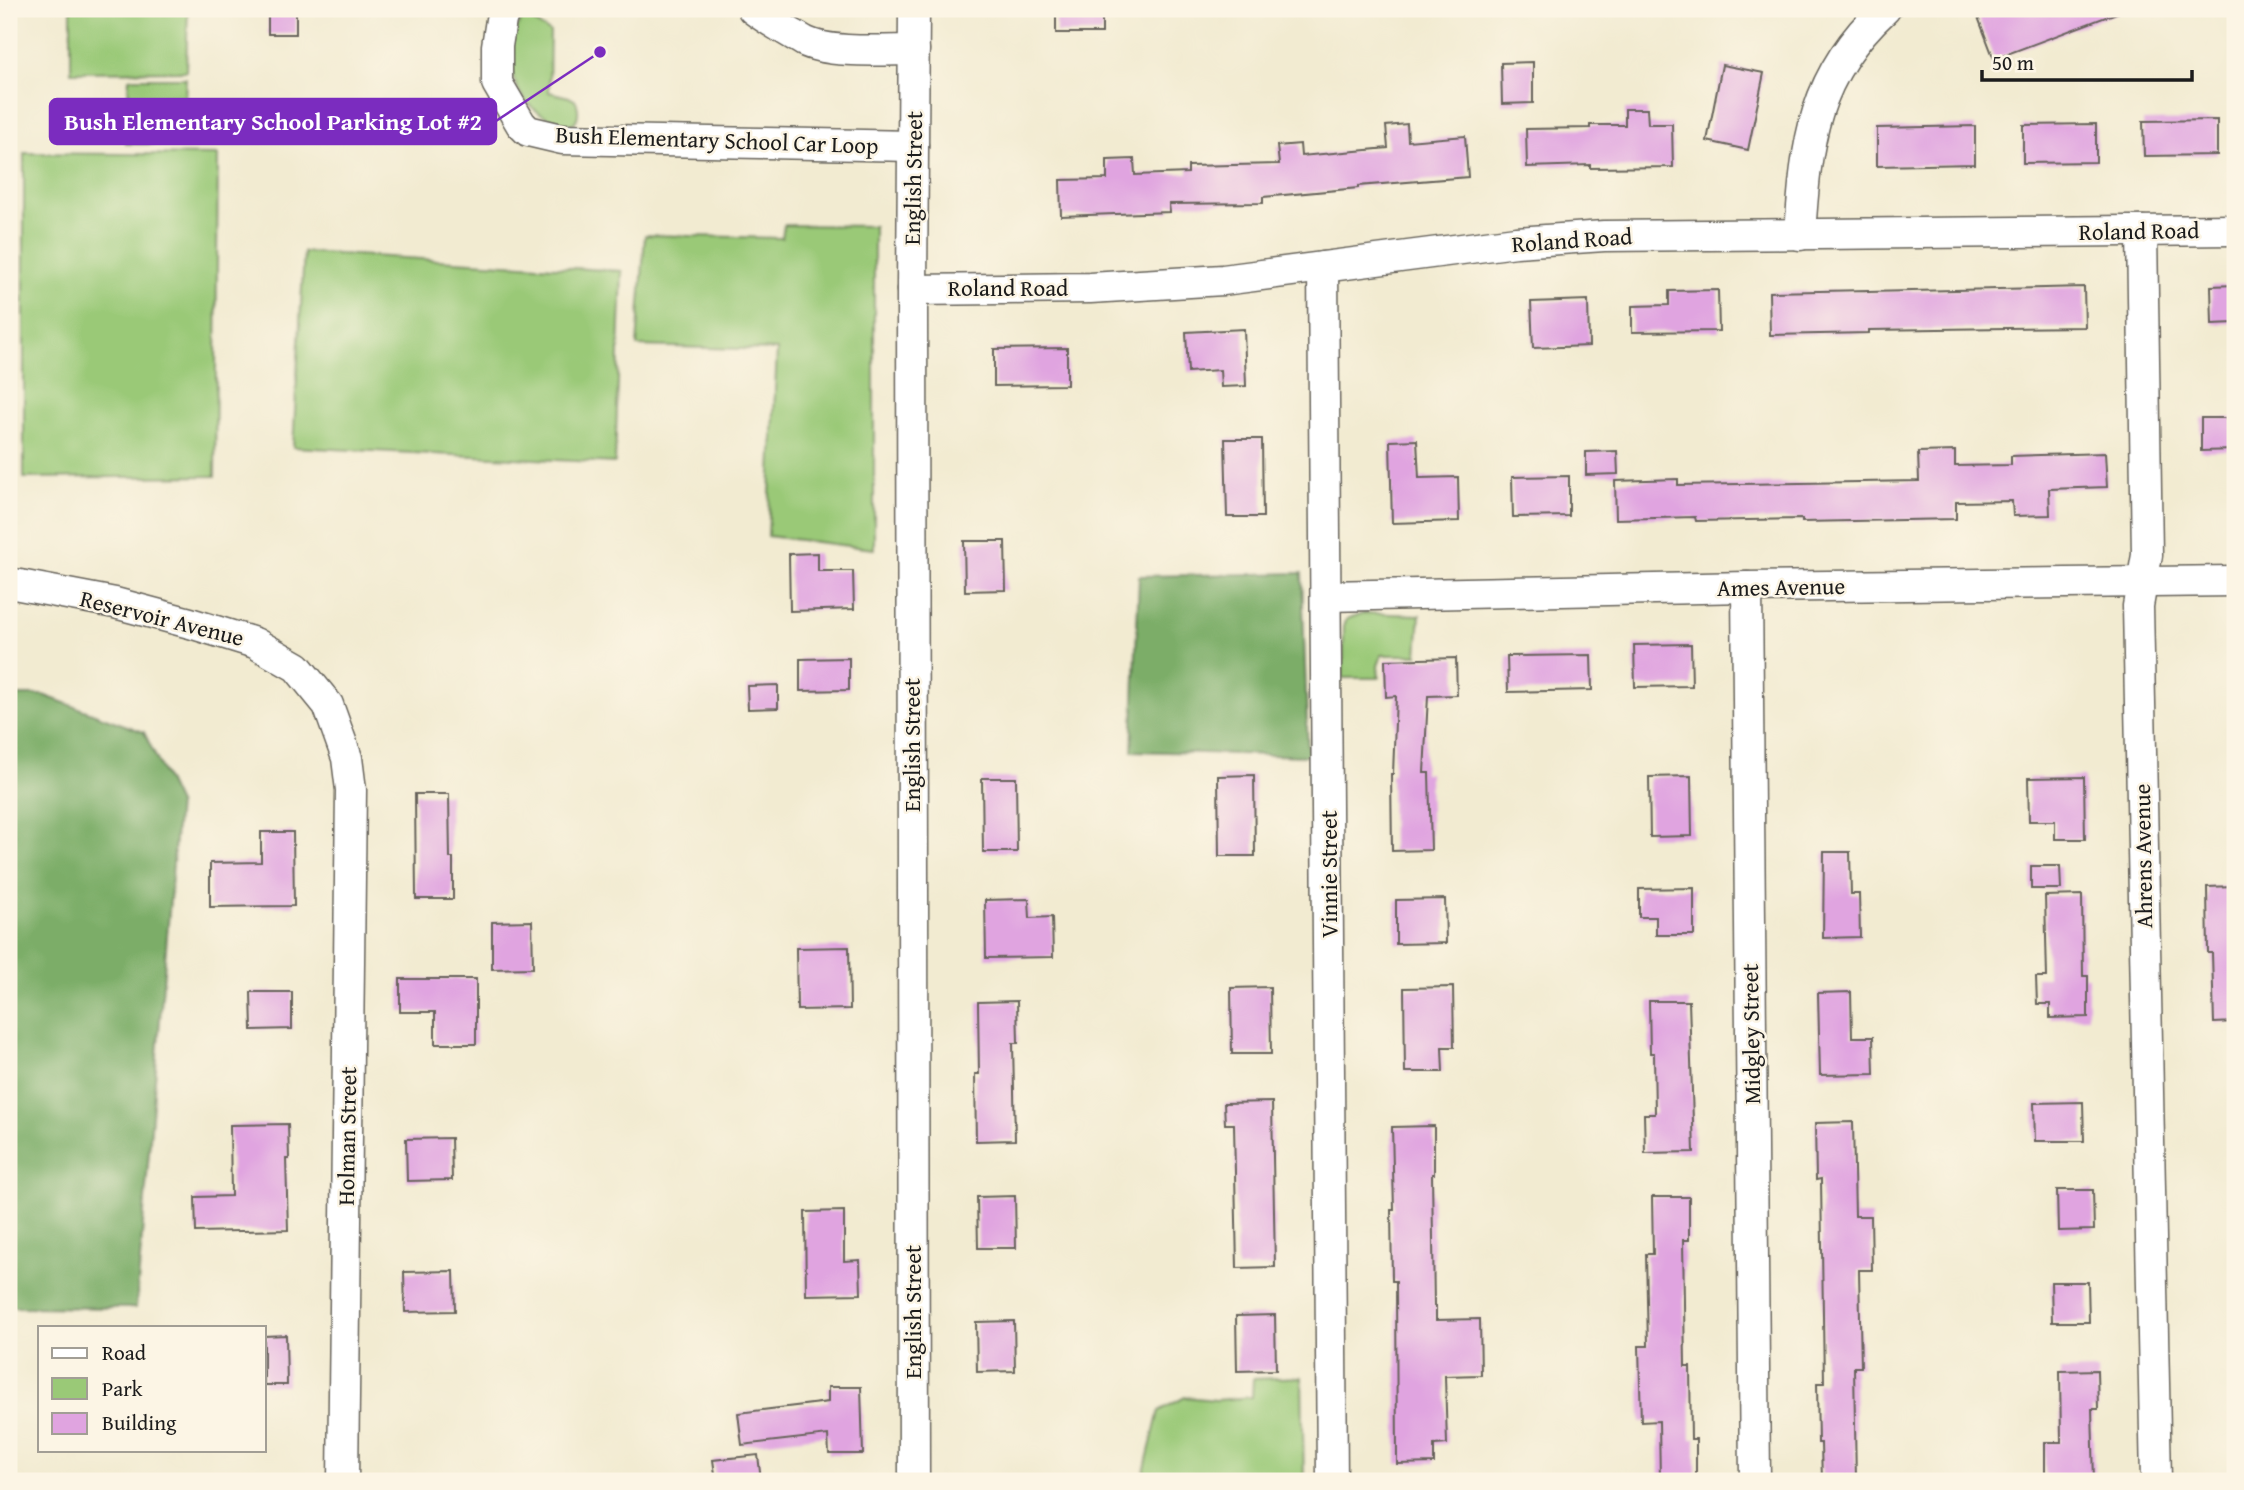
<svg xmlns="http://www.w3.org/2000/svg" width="2244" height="1490" font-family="'Gentium Book Plus',serif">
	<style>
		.green { fill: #9ac977; stroke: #5b724a; stroke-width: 2 }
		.forest { fill: #7bad68; stroke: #4c6442; stroke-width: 2 }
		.building { fill: #e0a4e0 }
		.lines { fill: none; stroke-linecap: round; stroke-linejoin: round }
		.minor-casing { stroke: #67645b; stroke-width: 33 }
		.minor { stroke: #fff; stroke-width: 30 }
		.labels { text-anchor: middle; stroke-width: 5; stroke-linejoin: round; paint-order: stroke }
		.street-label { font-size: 23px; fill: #1c1c1c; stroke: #fcf5e5 }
		.leader { fill: none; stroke: #7b2cbf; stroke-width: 2.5 }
		.callout-dot { fill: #7b2cbf; stroke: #fcf5e5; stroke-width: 2.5 }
		.callout { fill: #7b2cbf; stroke: #7b2cbf; stroke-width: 2.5 }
		.callout-label { font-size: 24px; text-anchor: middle; font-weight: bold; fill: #fff }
	</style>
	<rect width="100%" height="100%" fill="#fcf5e5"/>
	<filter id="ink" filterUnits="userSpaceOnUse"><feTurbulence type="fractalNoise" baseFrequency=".0143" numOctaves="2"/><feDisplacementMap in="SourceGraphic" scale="14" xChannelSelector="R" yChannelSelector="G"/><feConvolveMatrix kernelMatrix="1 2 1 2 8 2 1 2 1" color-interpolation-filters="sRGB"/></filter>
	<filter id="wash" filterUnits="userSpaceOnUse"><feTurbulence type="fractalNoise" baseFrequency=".00686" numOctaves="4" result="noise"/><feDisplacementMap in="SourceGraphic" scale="28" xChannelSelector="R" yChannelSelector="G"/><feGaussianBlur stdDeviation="1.57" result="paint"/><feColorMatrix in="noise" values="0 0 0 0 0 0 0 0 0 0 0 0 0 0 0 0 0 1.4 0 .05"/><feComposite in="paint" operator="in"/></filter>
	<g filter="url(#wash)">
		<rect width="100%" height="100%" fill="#f2ebd1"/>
		<g class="green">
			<polygon points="71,9 188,9 186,71 71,72"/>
			<path d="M524,16l26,16 -1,60 20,5 7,4c3,8 4,19 -5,24 -11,-3 -22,-6 -31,-12 -33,-19 -38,-69 -16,-97z"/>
			<polygon points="129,78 186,78 183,144 126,144"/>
			<polygon points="24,153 218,155 215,476 24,478"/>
			<polygon points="784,225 874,226 874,549 768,536 777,350 637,346 645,235 782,238"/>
			<polygon points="304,252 622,271 615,463 293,447"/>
			<polygon points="1363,613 1420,615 1417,655 1382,655 1378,666 1379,678 1343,678 1344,625 1347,619"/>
			<polygon points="1302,1377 1304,1481 1251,1481 1251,1478 1143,1476 1159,1411 1185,1397 1216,1400 1252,1397 1253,1379"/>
		</g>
		<g class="forest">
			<polygon points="1302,573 1308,756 1132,751 1139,576"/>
			<polygon points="9,695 43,695 144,732 178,804 136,1308 9,1307"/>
		</g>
		<g id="blocks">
			<g class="building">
				<rect x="268" y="9" width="28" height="25"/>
				<rect x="1056" y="9" width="46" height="24"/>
				<polygon points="2001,9 2121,9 2122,11 1994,59 1978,17"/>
				<polygon points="1533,62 1533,103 1502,104 1501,63"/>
				<polygon points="1722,65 1764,73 1748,150 1707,141"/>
				<polygon points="1625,109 1647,109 1648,124 1672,124 1673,167 1590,168 1590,165 1527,167 1526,129 1590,128 1590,125 1625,125"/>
				<polygon points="2217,120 2217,155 2144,156 2143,121"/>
				<polygon points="1407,124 1408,141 1465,136 1468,177 1358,186 1358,188 1263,197 1263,203 1169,204 1170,212 1061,216 1060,180 1107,179 1107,160 1134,159 1135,175 1188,173 1188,166 1279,164 1277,146 1300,144 1301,156 1388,148 1386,126"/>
				<polygon points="2096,124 2096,162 2023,163 2023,125"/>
				<polygon points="1975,126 1975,164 1877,166 1877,128"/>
				<polygon points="2235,285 2235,323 2212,324 2211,286"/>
				<polygon points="2084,287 2085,327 1869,330 1869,333 1770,335 1769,292 1868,290 1868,292"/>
				<polygon points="1718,290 1719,331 1632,332 1632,306 1669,305 1669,291"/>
				<polygon points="1588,300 1589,346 1533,348 1531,302"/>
				<polygon points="1244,329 1246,386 1221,387 1220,370 1188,372 1186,332"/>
				<polygon points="1067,348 1067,385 994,386 994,349"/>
				<polygon points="2201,418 2235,418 2235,450 2201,451"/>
				<polygon points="1225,439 1262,439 1263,517 1227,517"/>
				<polygon points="1417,440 1419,478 1458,477 1459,521 1392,523 1390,441"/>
				<polygon points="1617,451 1618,474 1586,475 1586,452"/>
				<polygon points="1955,451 1955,466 2011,465 2011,456 2105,453 2107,487 2049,489 2050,515 2013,516 2012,501 1956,502 1956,519 1802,522 1802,519 1696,521 1695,517 1616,519 1615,481 1678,479 1678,485 1919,481 1918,452"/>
				<polygon points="1569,476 1569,516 1513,517 1512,477"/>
				<polygon points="964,541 1005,541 1006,590 965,591"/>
				<polygon points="818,553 818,571 853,571 854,609 790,611 789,554"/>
				<polygon points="1691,644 1692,686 1635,687 1634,645"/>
				<polygon points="1591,655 1592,690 1508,692 1507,656"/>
				<polygon points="849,658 849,690 800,691 800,659"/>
				<polygon points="1456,658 1457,695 1428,696 1424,773 1429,773 1431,850 1392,851 1391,774 1393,774 1396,696 1386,697 1385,660"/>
				<polygon points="778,685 778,708 748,709 747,686"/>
				<polygon points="1254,775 1255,856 1219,856 1218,776"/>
				<polygon points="1691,776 1692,836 1650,837 1649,777"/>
				<polygon points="2084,777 2085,839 2055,839 2055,821 2029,821 2028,778"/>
				<polygon points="982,778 1016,778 1017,852 983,852"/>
				<polygon points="415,794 449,794 450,858 453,858 453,899 416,899"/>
				<polygon points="261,832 293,832 294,906 210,907 210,863 261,862"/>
				<polygon points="1824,852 1850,852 1851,894 1859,894 1860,937 1823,938"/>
				<polygon points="2031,866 2060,866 2061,889 2031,889"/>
				<polygon points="2235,886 2235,1022 2214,1023 2212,953 2208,953 2207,887"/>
				<polygon points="1694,888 1694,935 1656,935 1656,917 1639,917 1639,889"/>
				<polygon points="2082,895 2083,976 2088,976 2088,1017 2050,1018 2050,1004 2037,1004 2036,977 2047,977 2045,896"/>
				<polygon points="1029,899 1030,918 1052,917 1053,957 986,958 985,900"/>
				<polygon points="1445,899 1446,943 1396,944 1396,900"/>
				<polygon points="532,921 533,968 492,969 492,922"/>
				<polygon points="849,947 850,1009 797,1010 796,948"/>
				<polygon points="400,979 476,979 476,1044 435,1044 435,1012 400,1012"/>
				<polygon points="1270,987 1271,1054 1232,1054 1231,988"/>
				<polygon points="1453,987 1454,1047 1442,1047 1443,1072 1405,1072 1404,988"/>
				<polygon points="251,992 292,992 292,1029 252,1030"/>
				<polygon points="1851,992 1852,1037 1873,1037 1874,1074 1820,1075 1818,993"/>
				<polygon points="1017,1001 1018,1043 1013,1043 1015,1140 976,1141 975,1074 979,1074 978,1002"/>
				<polygon points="1649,1001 1689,1001 1694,1152 1645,1153 1644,1114 1655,1114 1654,1053 1650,1053"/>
				<polygon points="1272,1102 1275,1267 1237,1268 1234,1124 1225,1124 1224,1103"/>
				<polygon points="2083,1102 2084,1141 2035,1141 2034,1103"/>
				<polygon points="1853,1122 1855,1216 1871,1216 1872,1270 1859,1270 1861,1367 1854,1367 1856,1481 1822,1481 1821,1443 1818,1443 1817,1383 1824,1383 1821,1179 1816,1180 1815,1123"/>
				<polygon points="288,1124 289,1159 286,1159 288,1230 196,1232 195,1197 231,1196 230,1125"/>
				<polygon points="1434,1126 1434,1174 1432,1174 1434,1306 1436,1306 1436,1320 1480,1319 1481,1375 1445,1376 1447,1444 1434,1445 1434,1463 1397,1464 1396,1281 1392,1281 1391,1210 1394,1210 1392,1127"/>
				<polygon points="451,1138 452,1180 407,1181 406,1139"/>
				<polygon points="2057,1190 2093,1190 2094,1230 2058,1231"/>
				<polygon points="1015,1196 1016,1248 978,1248 977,1197"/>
				<polygon points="1652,1197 1689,1197 1689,1240 1683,1240 1685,1366 1690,1366 1691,1439 1696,1439 1696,1481 1660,1481 1659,1421 1641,1422 1639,1346 1648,1346 1646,1254 1653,1254"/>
				<polygon points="844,1211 844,1261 860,1260 861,1294 806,1295 805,1212"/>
				<polygon points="454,1271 455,1311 405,1312 404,1272"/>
				<polygon points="2051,1282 2088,1282 2089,1322 2052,1322"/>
				<polygon points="1275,1315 1276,1370 1237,1371 1236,1316"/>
				<polygon points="1014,1321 1015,1371 977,1372 976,1322"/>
				<polygon points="286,1335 287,1385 264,1385 264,1336"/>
				<polygon points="2097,1370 2098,1409 2092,1409 2094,1481 2045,1481 2045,1442 2061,1442 2060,1371"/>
				<polygon points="828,1387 861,1387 863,1454 829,1454 828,1435 742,1445 738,1413 828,1402"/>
				<polygon points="758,1455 761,1481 716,1481 713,1460"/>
			</g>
		</g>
	</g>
	<g filter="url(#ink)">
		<use href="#blocks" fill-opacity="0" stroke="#67645b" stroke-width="2"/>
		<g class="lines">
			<g class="minor-casing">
				<g id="minor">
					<polyline points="505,9 501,20 497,46 497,83 521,124 528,131 562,139 913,146"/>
					<path d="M753,9c16,12 34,22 51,32 25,13 81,9 110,9"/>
					<polyline points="2142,231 2147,555 2138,606 2156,1481"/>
					<path d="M1800,235c6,-93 13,-160 85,-226"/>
					<polyline points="1323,267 1332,1481"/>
					<polyline points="912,290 1090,288 1223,280 1516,242 1604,236 2235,230"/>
					<polyline points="9,583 115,603 190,623 255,643 297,667 328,705 347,758 351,790 343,1481"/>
					<polyline points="1747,587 1755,1481"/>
					<polyline points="1327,596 1747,587 2235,581"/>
					<polyline points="914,1481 912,290 914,9"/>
				</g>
			</g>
			<use href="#minor" class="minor"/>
		</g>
	</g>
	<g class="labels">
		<g class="street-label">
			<text transform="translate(717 140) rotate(2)" y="8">Bush Elementary School Car Loop</text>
			<text transform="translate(913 178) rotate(-89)" y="8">English Street</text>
			<text transform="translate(2139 231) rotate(-1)" y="8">Roland Road</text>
			<text transform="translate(1572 240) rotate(-4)" y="8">Roland Road</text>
			<text x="1008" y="296">Roland Road</text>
			<text transform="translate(1781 587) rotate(-1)" y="8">Ames Avenue</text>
			<text transform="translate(162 618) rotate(14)" y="8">Reservoir Avenue</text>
			<text transform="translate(912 745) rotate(-90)" y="8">English Street</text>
			<text transform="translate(2143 856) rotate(-91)" y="8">Ahrens Avenue</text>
			<text transform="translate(1329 874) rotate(-90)" y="8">Vinnie Street</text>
			<text transform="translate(1751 1034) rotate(-91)" y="8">Midgley Street</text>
			<text transform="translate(347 1136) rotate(-89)" y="8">Holman Street</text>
			<text transform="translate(913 1312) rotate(-90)" y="8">English Street</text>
		</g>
	</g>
	<path class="leader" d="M600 52L496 121"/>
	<circle class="callout-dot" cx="600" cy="52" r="7"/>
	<rect class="callout" x="50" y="99" width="446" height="45" rx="7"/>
	<g class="callout-label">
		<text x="273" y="130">Bush Elementary School Parking Lot #2</text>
	</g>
	<rect width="2244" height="1490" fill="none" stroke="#fcf5e5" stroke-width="35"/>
	<rect x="38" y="1326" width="228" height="126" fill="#fcf5e5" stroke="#a29e95" stroke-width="2"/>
	<rect x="52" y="1348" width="35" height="10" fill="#ffffff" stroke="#a29e95" stroke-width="2"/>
	<text x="102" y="1360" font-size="21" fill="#1c1c1c">Road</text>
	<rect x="52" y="1378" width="35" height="21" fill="#9ac977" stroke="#a29e95" stroke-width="2"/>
	<text x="102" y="1396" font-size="21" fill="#1c1c1c">Park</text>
	<rect x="52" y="1413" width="35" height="21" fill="#e0a4e0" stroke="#a29e95" stroke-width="2"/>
	<text x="102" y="1430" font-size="21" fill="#1c1c1c">Building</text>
	<path d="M1982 70v10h210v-10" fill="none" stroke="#1c1c1c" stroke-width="3.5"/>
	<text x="1992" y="70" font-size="21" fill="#1c1c1c" stroke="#fcf5e5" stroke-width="5" paint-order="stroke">50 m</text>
</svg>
